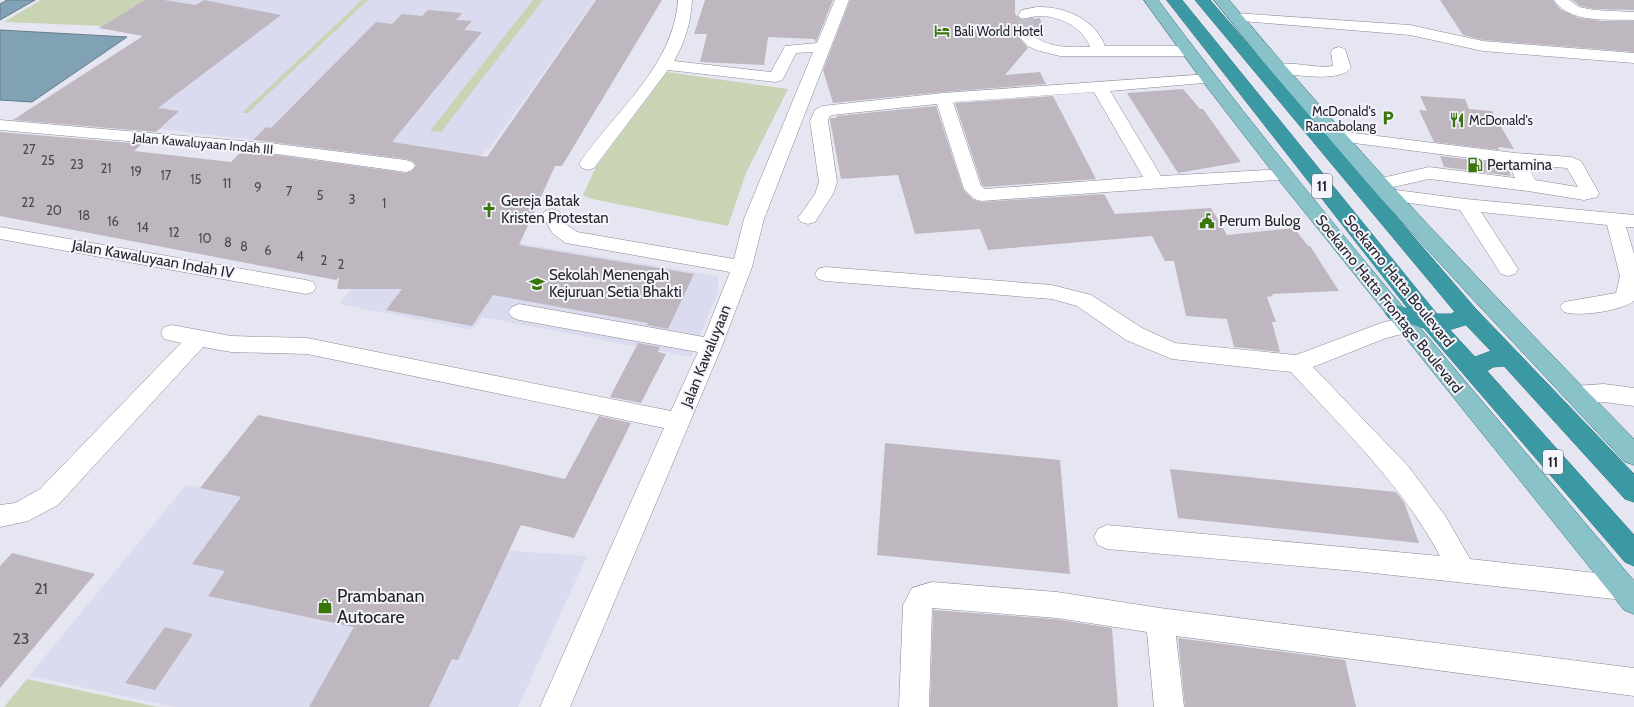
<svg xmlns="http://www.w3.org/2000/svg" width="1634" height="707" font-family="Cabin,sans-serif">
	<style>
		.built { fill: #dadbee }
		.green { fill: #c9d4b4 }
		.water { fill: #80a2b4; stroke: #657d8b }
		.building { fill: #bfb7c0 }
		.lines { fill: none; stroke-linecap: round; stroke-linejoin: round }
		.minor-tunnel { stroke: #c0c0ca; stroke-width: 16; stroke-dasharray: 16 8; stroke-linecap: butt }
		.minor-casing { stroke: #888893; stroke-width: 1 }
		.major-casing { stroke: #347179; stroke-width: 1 }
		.highway-casing { stroke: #347179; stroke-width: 1 }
		.minor { fill: #fff; fill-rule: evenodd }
		.major { fill: #89c2c8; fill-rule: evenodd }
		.highway { fill: #3b99a4; fill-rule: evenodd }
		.labels { text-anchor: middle; stroke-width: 4; stroke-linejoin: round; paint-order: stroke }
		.far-poi-label { font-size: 13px; fill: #26262a; stroke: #f4f4fd; text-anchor: start }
		.far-street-label { font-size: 13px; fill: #26262a; stroke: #f4f4fd }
		.number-label { font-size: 13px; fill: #4c4a50 }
		.shield { fill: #f4f4fd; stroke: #646469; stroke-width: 1 }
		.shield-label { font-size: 14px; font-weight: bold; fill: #26262a }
		.poi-label { font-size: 15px; fill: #26262a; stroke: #f4f4fd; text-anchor: start }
		.street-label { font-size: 15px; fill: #26262a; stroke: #f4f4fd }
		.near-number-label { font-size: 16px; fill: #4c4a50 }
		.near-poi-label { font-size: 18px; fill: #26262a; stroke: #f4f4fd; text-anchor: start }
	</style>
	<rect width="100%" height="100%" fill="#e6e6f2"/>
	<g class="built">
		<polygon points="145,0 595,0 490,148 467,165 23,113 143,36 99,28"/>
		<polygon points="405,224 718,276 718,292 691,357 482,317 472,330 339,304"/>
		<polygon points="186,485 397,531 515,551 587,556 518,707 175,707 29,676"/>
	</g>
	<g class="green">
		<polygon points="41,0 145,0 103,26 4,22"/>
		<polygon points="362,0 368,0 248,113 242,113"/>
		<polygon points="533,0 543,0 441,132 430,131"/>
		<polygon points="667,72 788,89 746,173 728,226 592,199 583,195 596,167"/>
		<polygon points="27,679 158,707 4,707"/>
	</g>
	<g class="water">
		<polygon points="7,0 35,0 0,20 0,4"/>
		<polygon points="0,30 127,37 32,102 0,100"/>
	</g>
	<g class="building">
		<polygon points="145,0 164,0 196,5 204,0 281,15 158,108 179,111 156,132 13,120 143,36 99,28"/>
		<polygon points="596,0 662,0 562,166 555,166 519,245 694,274 668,329 647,325 648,323 493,295 472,326 386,310 402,289 337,289 339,277 336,280 0,216 0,132 142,144 134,151 231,162 241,152 277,155 406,173 412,171 416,165 412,161 406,159 253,140 266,127 271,128 376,22 392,24 402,14 422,16 428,10 462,13 456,20 472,21 464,30 482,32 392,142 487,157"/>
		<polygon points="705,0 833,0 816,42 814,39 768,37 764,65 700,62 707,34 694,34"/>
		<polygon points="850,0 1015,0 1015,14 1019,19 1025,20 1040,18 1043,31 1038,37 1032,32 1022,32 1018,36 1028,48 1005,75 1040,72 1046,84 943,92 833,103 823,70"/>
		<polygon points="1440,0 1553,0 1560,9 1579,18 1602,21 1634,21 1634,52 1483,40 1463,35"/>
		<polygon points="1572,0 1634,0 1634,10 1594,9 1580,6"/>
		<polygon points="1183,89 1200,109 1203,109 1241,162 1178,173 1127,93"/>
		<polygon points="1053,96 1096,179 985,187 982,185 955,103"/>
		<polygon points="1420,96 1465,99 1469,109 1492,111 1514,149 1498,147 1499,150 1434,142 1419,110 1427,111"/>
		<polygon points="936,106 963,189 974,200 981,202 1104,194 1115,214 1211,208 1227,235 1294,228 1308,246 1310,246 1339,291 1272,294 1273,296 1267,297 1276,322 1272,322 1280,352 1234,347 1227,319 1186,316 1174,261 1165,261 1152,236 988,250 980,229 915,234 898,175 841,179 830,120 830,118 837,118 836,116"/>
		<polygon points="1440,156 1506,164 1511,176 1444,167"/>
		<polygon points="638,343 660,347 658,352 666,354 641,403 610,397"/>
		<polygon points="258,415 494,463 565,479 599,416 631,423 574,538 521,525 458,660 452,659 429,707 309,707 354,627 208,596 225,571 192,564 241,497 200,488"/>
		<polygon points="885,443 1060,460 1070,574 877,555"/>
		<polygon points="1170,469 1396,492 1404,502 1419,543 1178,518"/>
		<polygon points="12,553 95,574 0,688 0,566"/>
		<polygon points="933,610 1054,619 1112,628 1118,707 930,707"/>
		<polygon points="165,627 193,634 155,690 125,683"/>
		<polygon points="1178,638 1345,660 1356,707 1185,707"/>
	</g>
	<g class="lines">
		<polyline class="minor-tunnel" points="1025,15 1027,37"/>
		<g class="minor-casing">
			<g id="minor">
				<path d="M678,0h14c-1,22 -7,42 -18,61l97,11 14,-26 32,-3 18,-43h14l-85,219 -12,48 -30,79 -152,361h-30l124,-279 -357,-74 -76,-2 -28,-5 -145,158 -30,16 -28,6v-22l15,-2 25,-14 141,-146 -17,-4 -3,-6 3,-6 8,-2 59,11 76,2 364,73 27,-59 -179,-32 -7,-3 -4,-5 4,-5 7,-3 185,33 26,-65 -164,-29 -13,-9 -11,-19 3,-4 7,-2 7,2 8,14 10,7 157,27 10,-40 69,-167 -17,1 -12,24 -2,3 -6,2 -108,-12 -74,98 -6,2 -6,-2 -3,-4c35,-52 95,-98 99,-164z"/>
				<path d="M1554,0h15l10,7 15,3 40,2v8c-25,-1 -64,4 -80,-20z"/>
				<path d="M1037,7c27,-1 58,12 68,39h83l6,2 2,3 -2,3 -6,2h-128l-24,-6 -8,-4 -9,-9 3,-3h10c16,15 37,13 58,13 -7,-20 -32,-32 -52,-31 -7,0 -11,4 -18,2l-2,-3 4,-5z"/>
				<polygon points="1235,13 1410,25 1483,41 1634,53 1634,63 1483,51 1410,35 1230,20 1228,17 1230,14"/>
				<path d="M1339,47l6,2 6,19c-11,15 -62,7 -78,3l-2,-3 2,-3c18,-5 41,4 60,1l-2,-14 2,-3z"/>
				<path d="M1209,74l6,2 2,3 -2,3 -105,9 51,85 123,-7 6,2 3,4 -3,4 -309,22 -7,-2 -10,-10 -27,-85 -105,11 -3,2 -1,4 9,61 -4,12 -18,28 -7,2 -7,-2 -3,-4 17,-24 4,-12 -9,-61 5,-11 7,-4 121,-13zM1094,92l49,85 -158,12 -4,-3 -28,-84z"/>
				<polygon points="0,120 277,144 406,160 412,162 415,166 412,170 406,172 277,154 0,130"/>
				<path d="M1337,131l178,22 56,4 10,4 18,32 -2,4 -13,3 -56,-9 -99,-12 -49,11 -7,-2 -2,-4 2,-4 56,-13 86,11 -7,-15 -177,-23 -3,-4 3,-4zM1527,165l40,3 11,19 -43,-7z"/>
				<path d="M1388,189l78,10 168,16v12h-8l8,27v47c-13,10 -55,16 -70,11l-4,-5 4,-5 52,-9 4,-17 -13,-51 -126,-13 37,57 -3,5 -7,2 -7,-2 -41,-64 -79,-11 -2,-4 2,-4z"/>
				<polygon points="0,227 306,280 313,282 316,287 313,292 306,294 0,239"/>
				<path d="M825,267l227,18 39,10 51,33 33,15 121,12 85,-32 25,-6 8,2 3,6 -3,6 -28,7 -73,29 95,99 38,51 24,42 153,17 10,3 1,3 -1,15 -10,3 -268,-29 -248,-22 -9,-4 -4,-8 4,-8 9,-4 333,31c-37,-70 -96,-126 -149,-184l-119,-13 -46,-19 -49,-34 -25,-7 -227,-18 -7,-2 -3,-5 3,-5z"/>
				<polygon points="1604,384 1634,388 1634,406 1604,402 1576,404 1568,401 1565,395 1568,389 1576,386"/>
				<polygon points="932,582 1057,592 1160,608 1634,668 1634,696 1176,636 1184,707 1154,707 1147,632 1057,618 932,608 929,707 899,707 903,605 912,588"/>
			</g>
		</g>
		<g class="major-casing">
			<g id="major">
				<path d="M1144,0h14c150,201 315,389 476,581v33l-10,-4 -346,-431 -75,-97z"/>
				<path d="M1214,0h15c128,153 265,297 405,439v26l-9,-3 -157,-168 -104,-114 -100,-117z"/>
			</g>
		</g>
		<g class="highway-casing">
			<path id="highway" d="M1167,0h15l255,314h14l4,-2 -260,-312h15l265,308 159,166v28l-9,-3 -121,-133 -11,1 -6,4 147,164v31l-9,-4 -201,-234 -35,-10 -4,-5 4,-5 7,-3 12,4zM1466,325l25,26 -16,6 -25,-27z"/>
		</g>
		<use href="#minor" class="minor"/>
		<use href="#major" class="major"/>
		<use href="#highway" class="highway"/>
	</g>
	<defs>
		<g id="hotel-bare" transform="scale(1.2)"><path d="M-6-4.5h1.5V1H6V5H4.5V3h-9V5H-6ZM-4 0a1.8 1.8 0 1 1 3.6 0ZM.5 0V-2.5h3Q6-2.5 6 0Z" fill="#3b760d" stroke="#f4f4fd" stroke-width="2.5" paint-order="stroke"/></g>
		<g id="parking-bare" transform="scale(1.2)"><path d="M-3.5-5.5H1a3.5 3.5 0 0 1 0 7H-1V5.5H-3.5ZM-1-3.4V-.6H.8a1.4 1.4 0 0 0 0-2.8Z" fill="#3b760d" stroke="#f4f4fd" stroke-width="2.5" paint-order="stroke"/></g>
		<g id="restaurant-bare" transform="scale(1.2)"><path d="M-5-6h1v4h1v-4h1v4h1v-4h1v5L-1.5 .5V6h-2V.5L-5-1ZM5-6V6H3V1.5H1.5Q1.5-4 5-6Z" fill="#3b760d" stroke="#f4f4fd" stroke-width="2.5" paint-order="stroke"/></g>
		<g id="fuel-bare" transform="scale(1.2)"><path d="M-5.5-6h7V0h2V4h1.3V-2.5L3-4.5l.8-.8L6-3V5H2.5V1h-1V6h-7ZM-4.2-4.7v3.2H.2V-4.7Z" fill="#3b760d" stroke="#f4f4fd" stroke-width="2.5" paint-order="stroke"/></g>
		<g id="church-bare" transform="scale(1.2)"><path d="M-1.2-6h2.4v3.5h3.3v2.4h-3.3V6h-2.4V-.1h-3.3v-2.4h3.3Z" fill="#3b760d" stroke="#f4f4fd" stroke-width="2.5" paint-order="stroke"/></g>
		<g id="civic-bare" transform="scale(1.2)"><path d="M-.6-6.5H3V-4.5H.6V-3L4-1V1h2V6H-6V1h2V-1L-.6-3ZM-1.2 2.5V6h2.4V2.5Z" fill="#3b760d" stroke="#f4f4fd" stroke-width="2.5" paint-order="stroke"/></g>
		<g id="school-bare" transform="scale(1.2)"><path d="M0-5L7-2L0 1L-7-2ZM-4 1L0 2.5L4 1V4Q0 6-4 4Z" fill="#3b760d" stroke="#f4f4fd" stroke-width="2.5" paint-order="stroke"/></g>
		<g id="shop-bare" transform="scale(1.2)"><path d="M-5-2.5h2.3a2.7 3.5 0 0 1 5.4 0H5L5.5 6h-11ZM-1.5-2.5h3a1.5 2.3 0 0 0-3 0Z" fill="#3b760d" stroke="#f4f4fd" stroke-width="2.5" paint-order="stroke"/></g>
	</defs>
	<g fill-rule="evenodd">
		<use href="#hotel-bare" x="942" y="31"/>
		<use href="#parking-bare" x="1388" y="118"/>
		<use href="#restaurant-bare" x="1457" y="120"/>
		<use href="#fuel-bare" x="1475" y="165"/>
		<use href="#church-bare" x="489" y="210"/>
		<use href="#civic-bare" x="1207" y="221"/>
		<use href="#school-bare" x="537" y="284"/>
		<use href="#shop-bare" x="325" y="606"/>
	</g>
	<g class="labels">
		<g class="far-poi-label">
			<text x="954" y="36">Bali World Hotel</text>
			<text x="1376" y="116" text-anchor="end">McDonald's<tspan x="1376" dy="15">Rancabolang</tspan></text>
			<text x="1469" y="125">McDonald's</text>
		</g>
		<g class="far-street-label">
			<text transform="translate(203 143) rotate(5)" y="5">Jalan Kawaluyaan Indah III</text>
		</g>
		<g class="number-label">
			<text x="29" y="154">27</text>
			<text x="48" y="165">25</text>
			<text x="77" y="169">23</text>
			<text x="106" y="173">21</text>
			<text x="136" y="176">19</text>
			<text x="166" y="180">17</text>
			<text x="196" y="184">15</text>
			<text x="227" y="188">11</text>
			<text x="258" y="192">9</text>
			<text x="289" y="196">7</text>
			<text x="320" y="200">5</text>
			<text x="352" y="204">3</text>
			<text x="28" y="207">22</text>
			<text x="384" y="208">1</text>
			<text x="54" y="215">20</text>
			<text x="84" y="220">18</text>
			<text x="113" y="226">16</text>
			<text x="143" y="232">14</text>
			<text x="174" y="237">12</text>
			<text x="205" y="243">10</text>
			<text x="228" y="247">8</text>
			<text x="244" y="251">8</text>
			<text x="268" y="255">6</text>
			<text x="300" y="261">4</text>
			<text x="324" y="265">2</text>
			<text x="341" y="269">2</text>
		</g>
		<g class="shield">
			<rect x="1312" y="174" width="20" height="24" rx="3"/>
			<rect x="1543" y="450" width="20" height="24" rx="3"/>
		</g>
		<g class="shield-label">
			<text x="1322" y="191">11</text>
			<text x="1553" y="467">11</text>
		</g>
		<g class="poi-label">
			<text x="1487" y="170">Pertamina</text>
			<text x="501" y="206">Gereja Batak<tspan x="501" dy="17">Kristen Protestan</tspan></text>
			<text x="1219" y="226">Perum Bulog</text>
			<text x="549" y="280">Sekolah Menengah<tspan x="549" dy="17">Kejuruan Setia Bhakti</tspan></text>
		</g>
		<g class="street-label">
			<text transform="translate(153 259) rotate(10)" y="5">Jalan Kawaluyaan Indah IV</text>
			<text transform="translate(1399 281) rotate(51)" y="5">Soekarno Hatta Boulevard</text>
			<text transform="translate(1389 304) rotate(51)" y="5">Soekarno Hatta Frontage Boulevard</text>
			<text transform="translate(706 356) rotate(-68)" y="5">Jalan Kawaluyaan</text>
		</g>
		<g class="near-number-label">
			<text x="41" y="594">21</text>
			<text x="21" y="644">23</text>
		</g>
		<g class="near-poi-label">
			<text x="337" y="602">Prambanan<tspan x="337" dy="21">Autocare</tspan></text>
		</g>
	</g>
</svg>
